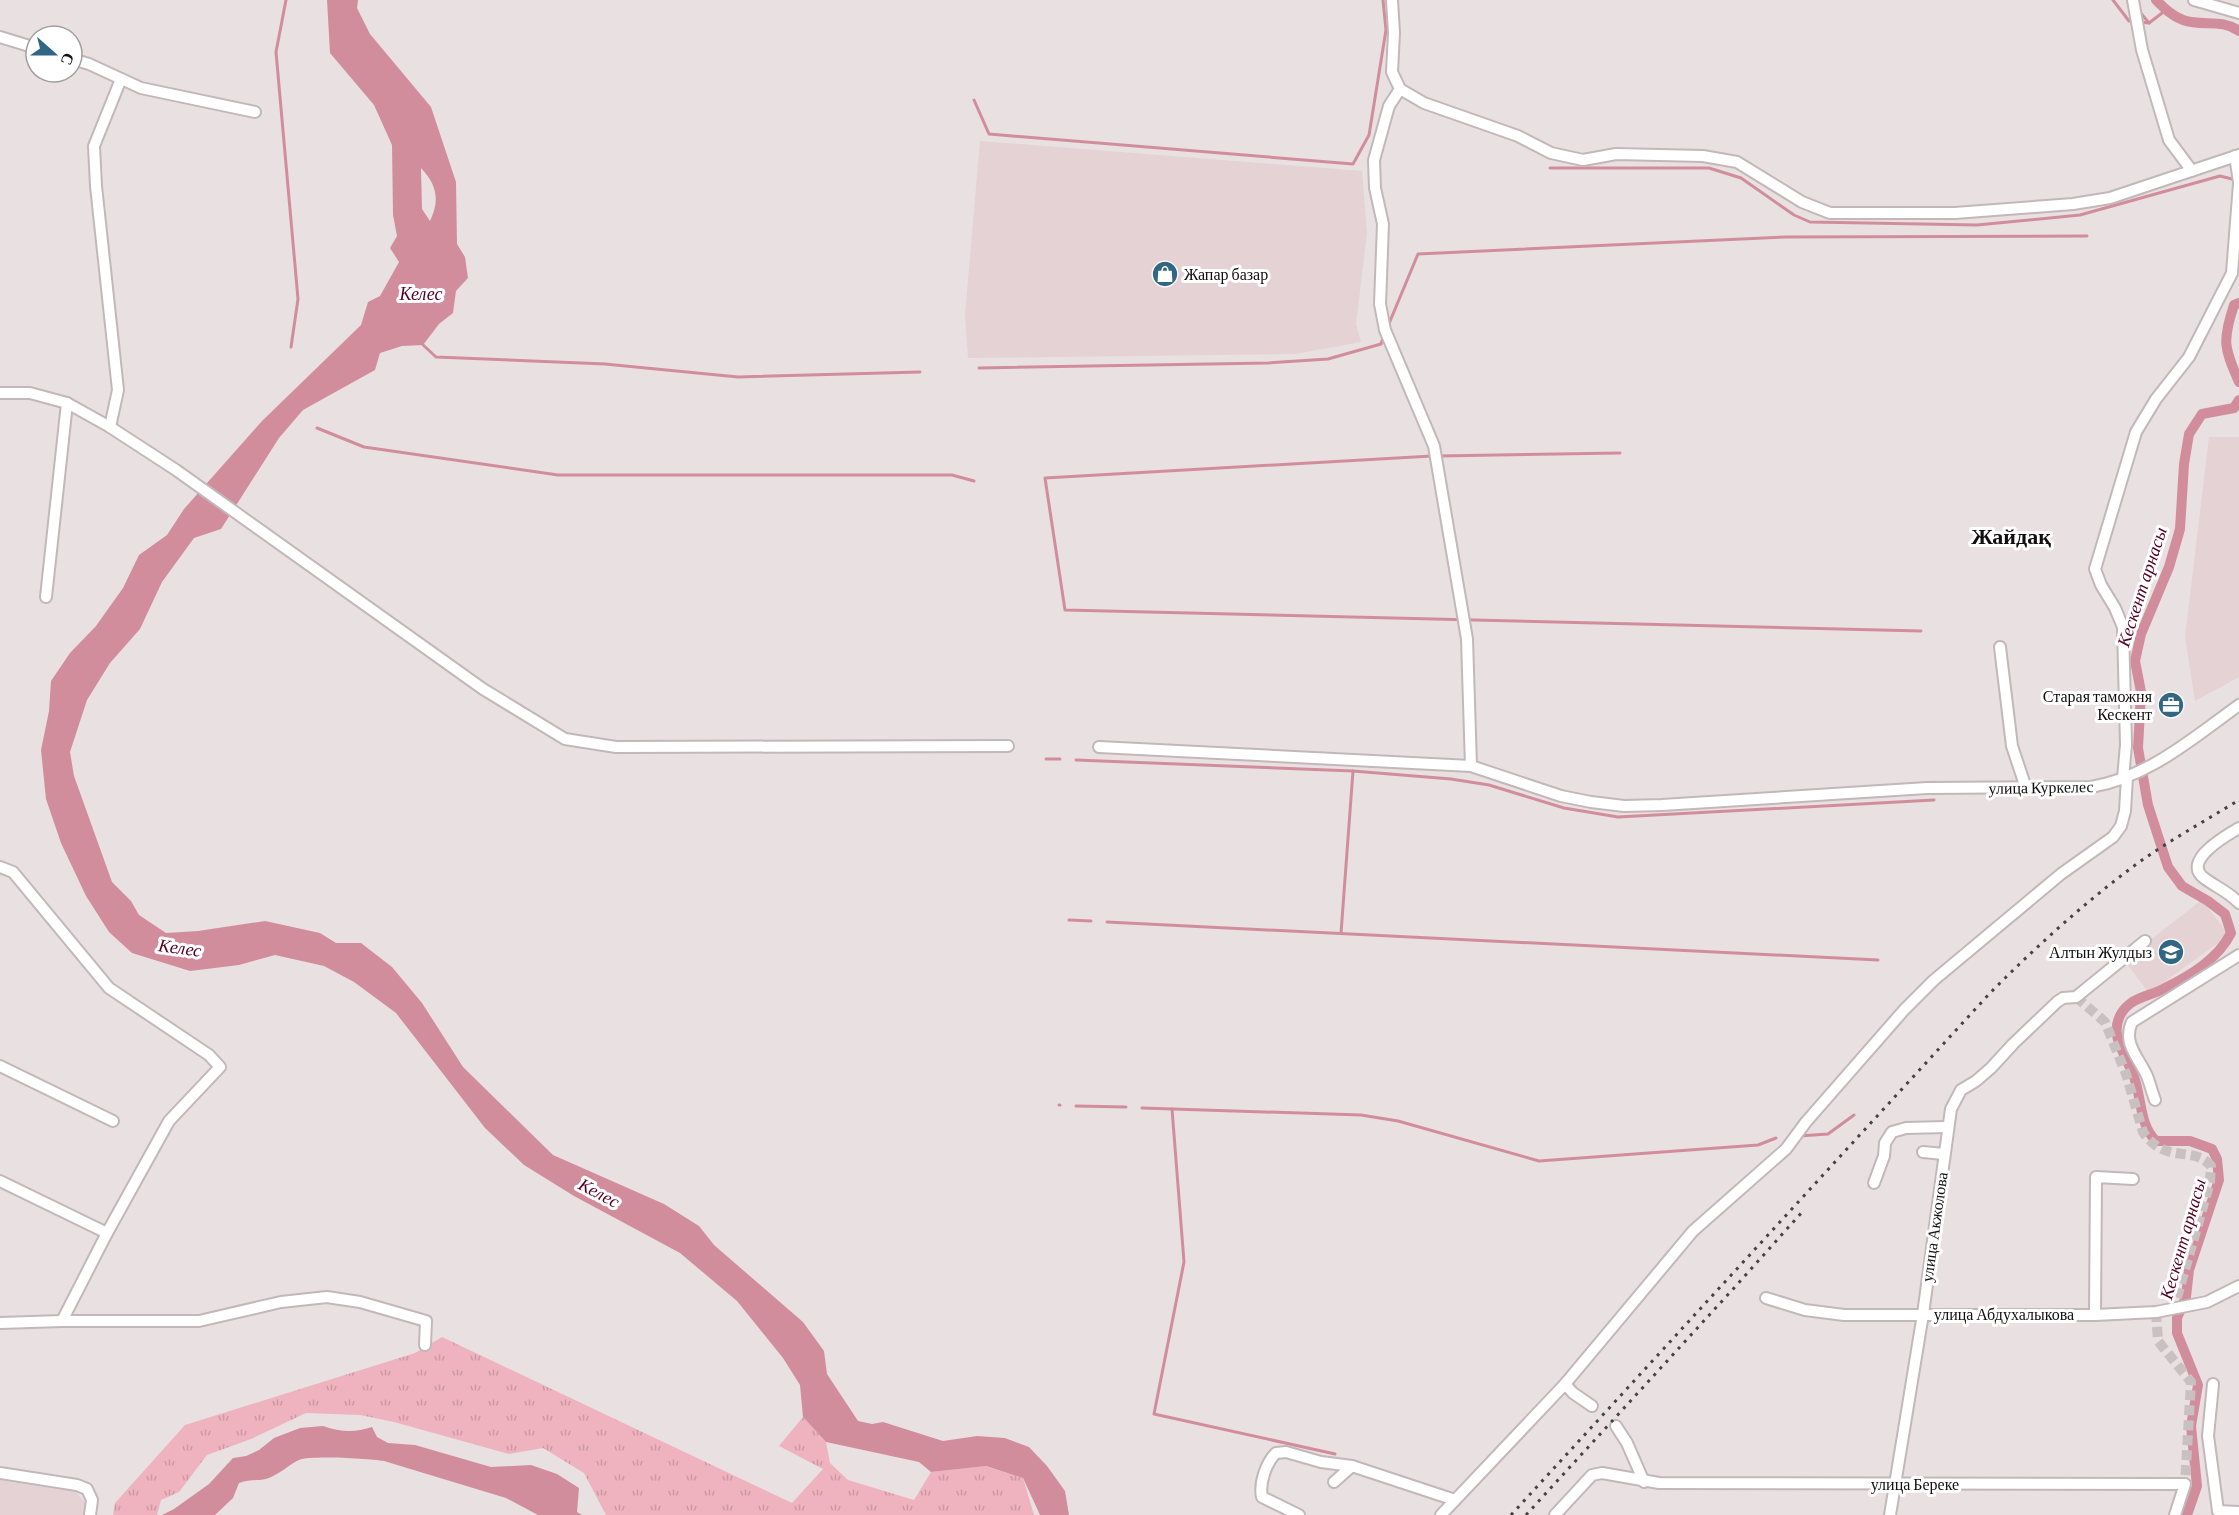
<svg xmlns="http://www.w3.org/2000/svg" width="2239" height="1515" font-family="'Crimson Pro',serif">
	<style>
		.built { fill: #e4d2d5 }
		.grass { fill: url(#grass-tufts) }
		.water { fill: #d28d9d; fill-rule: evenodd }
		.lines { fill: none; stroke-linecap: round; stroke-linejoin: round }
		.stream { stroke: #d28d9d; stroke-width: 3 }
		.canal { stroke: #d28d9d; stroke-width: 10 }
		.minor-tunnel { stroke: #c9c0c2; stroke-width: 10; stroke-dasharray: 10 5; stroke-linecap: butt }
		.minor-casing { stroke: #c2b8ba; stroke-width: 14 }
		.minor { stroke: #fff; stroke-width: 10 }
		.rail { stroke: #464243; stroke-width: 3; stroke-dasharray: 3 6; stroke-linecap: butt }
		.labels { text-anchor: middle; stroke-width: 6; stroke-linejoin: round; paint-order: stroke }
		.poi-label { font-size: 16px; fill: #110e0f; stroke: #fff; text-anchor: end }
		.street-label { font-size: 16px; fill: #110e0f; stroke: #fff }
		.water-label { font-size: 18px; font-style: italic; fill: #530022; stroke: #fff }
		.district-label { font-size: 22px; font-weight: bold; fill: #110e0f; stroke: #fff }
	</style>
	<defs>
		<pattern id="grass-tufts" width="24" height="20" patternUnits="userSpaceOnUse" patternTransform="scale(1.5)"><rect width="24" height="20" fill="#efb2bf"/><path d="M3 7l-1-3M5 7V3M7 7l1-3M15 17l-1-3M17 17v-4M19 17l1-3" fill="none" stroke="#cc98a3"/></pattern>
	</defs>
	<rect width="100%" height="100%" fill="#e9e0e1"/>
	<g class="built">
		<polygon points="980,141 1362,171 1367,233 1356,324 1361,342 1295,354 968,358 965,315"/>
		<polygon points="2209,437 2239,437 2239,677 2195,701 2185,637"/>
		<polygon points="2202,900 2229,935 2149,993 2124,960"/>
		<polygon points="0,1480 76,1492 86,1504 84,1515 0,1515"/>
	</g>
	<polygon class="grass" points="442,1337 792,1503 823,1469 779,1446 803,1417 826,1442 830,1463 848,1480 914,1500 931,1472 985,1466 1023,1478 1034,1515 606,1515 584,1473 543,1448 509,1454 394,1422 360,1415 306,1413 251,1439 207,1455 179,1492 161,1500 157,1515 113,1515 115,1503 185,1425 415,1353"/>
	<g class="water">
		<path d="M327,0h31l-1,8 13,26 61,73 25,75 1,62 8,13 3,21 -12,13 -3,22 -14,11 -16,21 -21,1 -22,7 -5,17 -72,40 -24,28 -58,91 -27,9 -32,44 -22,47 -30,34 -23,37 -17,52 4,24 38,106 19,19 8,14 27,18 32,-2 67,-10 55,12 16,10h25l31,24 30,36 41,64 90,88 111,49 35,22 15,19 89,77 21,29 3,23 31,47 14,3 11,-2 60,19 34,-5 28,2 24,9 18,19 18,25 4,24h-29l-17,-37 -37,-12 -55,6 -12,-10 -93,-20 -23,-25 -3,-32 -17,-27 -46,-57 -57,-48 -106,-57 -50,-31 -39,-37 -89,-115 -42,-31 -30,-16 -49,-11 -36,10 -49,6 -58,-18 -23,-21 -23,-36 -25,-53 -15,-44 -5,-49 8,-39 2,-30 19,-28 26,-27 27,-38 16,-33 28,-20 17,-26 78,-88 99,-96 7,-23 12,-6 19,-34 -9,-14 7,-12 -4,-21 -1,-70 -18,-40 -44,-52zM421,168c16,17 19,32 9,53l-8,-12z"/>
		<path d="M323,1426c18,6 31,7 49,1l5,10 11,6 27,2 76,22 40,-2 26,9 22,14 -2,24 5,3h-44l-32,-17 -122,-37c-15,-2 -72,-6 -85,-1 -11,5 -20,15 -33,19 -9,2 -16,0 -27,4l-6,15 -18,17h-53l12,-6 35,-25 24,-26 13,-2 13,-6 15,-12 26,-10z"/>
	</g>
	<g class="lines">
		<g class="stream">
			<polyline points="286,0 276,52 298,299 291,347"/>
			<polyline points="2113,0 2129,21 2149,23 2166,10"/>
			<polyline points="2139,11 2149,23"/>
			<polyline points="974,100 989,134 1353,164 1369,135 1386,30 1383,0"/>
			<polyline points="1550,168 1709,168 1741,178 1794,215 1810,222 1977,225 2080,215 2220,176 2232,179 2237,178"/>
			<polyline points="1388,326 1418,254 1786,237 2087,236"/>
			<polyline points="421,343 436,357 605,364 738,377 920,372"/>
			<polyline points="979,368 1268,363 1328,359 1381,344 1384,335"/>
			<polyline points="317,428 364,447 558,475 952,475 974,481"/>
			<polyline points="1432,456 1045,478 1065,610 1921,631"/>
			<polyline points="1439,456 1620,453"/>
			<polyline points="1046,759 1060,759"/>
			<polyline points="1076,760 1353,771"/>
			<polyline points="1069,920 1091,921"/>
			<polyline points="1107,922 1878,960"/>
			<polyline points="1341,933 1353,771 1451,779 1489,785 1564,808 1618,817 1934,800"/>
			<polyline points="1059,1105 1060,1105"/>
			<polyline points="1076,1106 1126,1107"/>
			<polyline points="1142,1108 1361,1115 1398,1121 1539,1161 1758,1145 1776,1138"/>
			<polyline points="1172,1109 1184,1262 1154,1414 1335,1454"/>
			<polyline points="1799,1136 1828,1134 1854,1115"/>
		</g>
		<g class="canal">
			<path d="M2156,0c8,8 16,16 27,20 20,7 38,-2 56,11"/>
			<path d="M2239,303l-5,2c-12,36 -10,43 5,77"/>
			<path d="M2187,1515l10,-29 -6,-60 7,-41 -21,-52v-15l9,-21 3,-27 30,-90 -2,-21 -5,-10 -22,-8h-34c-17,-17 -14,-42 -22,-64 -4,-11 -16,-32 -17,-42 -2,-13 4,-25 14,-32 10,-7 24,-9 34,-15 26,-13 53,-29 66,-55l-6,-19 -17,-13 -26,-15 -14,-19 -20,-62 -10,-57 3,-56 -6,-31 6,-27 28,-67 11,-38 4,-65 5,-30 13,-20 32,-6 5,-8"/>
		</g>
		<g class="minor-tunnel">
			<path d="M2076,997l29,25 21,52 17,58c22,33 51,13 68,34l-1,16 -36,126"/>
			<polyline points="2156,1312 2158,1341 2191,1382 2185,1484"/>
		</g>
		<g class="minor-casing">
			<g id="minor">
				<polyline points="1392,0 1394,33 1392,72 1400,89 1424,103 1518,136 1551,153 1583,160 1616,154 1703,156 1737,162 1802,202 1830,213 1955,213 2073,204 2110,198 2239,155"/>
				<polyline points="2133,0 2142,50 2169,140 2192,171"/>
				<polyline points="2194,0 2239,13"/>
				<polyline points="0,37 36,48"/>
				<polyline points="72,59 89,64 141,88 255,112"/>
				<polyline points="1400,89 1389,106 1374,160 1375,188 1383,224 1380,304 1385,330 1434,446 1467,639 1471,766"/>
				<polyline points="2235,156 2239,182"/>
				<polyline points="0,393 30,393 67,403 110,427 176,470 483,689 565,739 616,747 1008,746"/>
				<polyline points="110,427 118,390 96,186 94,146 121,79"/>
				<polyline points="46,597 67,403"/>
				<polyline points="2000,647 2012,746 2026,788"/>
				<path d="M1099,747l372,19 90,30 30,6 33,4 38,-1 265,-17 164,-1c58,-10 102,-49 148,-82"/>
				<polyline points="2123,778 2126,745 2123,627 2115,608 2101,585 2095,569 2136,432 2156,399 2189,357 2232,273 2239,184"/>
				<path d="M2239,828c-12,7 -58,33 -35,50 12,9 25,14 35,25"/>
				<polyline points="0,867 13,872 109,988 209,1055 220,1067 169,1121 107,1233 62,1321"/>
				<polyline points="0,1066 113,1121"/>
				<path d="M2155,1100c-3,-8 -5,-16 -8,-24 -8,-18 -25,-33 -15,-54l107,-67"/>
				<polyline points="1923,1152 1944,1154"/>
				<polyline points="0,1181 107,1233"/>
				<polyline points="1874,1183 1884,1156 1885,1143 1892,1132 1906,1128 1947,1127"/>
				<polyline points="1766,1298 1805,1310 1844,1315 2095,1315 2156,1312 2207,1302 2239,1286"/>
				<polyline points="2095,1315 2096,1177 2133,1179"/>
				<polyline points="0,1323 62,1321 199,1321 281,1302 327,1297 360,1302 426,1321 425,1345"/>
				<polyline points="1565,1384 1573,1393 1592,1406"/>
				<polyline points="2213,1384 2208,1436 2218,1511"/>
				<polyline points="1616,1426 1627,1443 1644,1482"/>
				<polyline points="0,1473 77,1485 87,1489 92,1500 90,1515"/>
				<polyline points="1334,1482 1352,1466"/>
				<polyline points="2218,1511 2239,1512"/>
				<path d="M1299,1515l-37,-18c-3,-14 4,-34 14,-44l10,-1 35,10 31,4 103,34"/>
				<polyline points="1441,1515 1565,1384 1693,1231 1786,1149 1806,1122 1904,1010 1934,980 2061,874 2113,837 2121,826 2125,811 2127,777"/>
				<polyline points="1555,1515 1592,1475 1602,1473 1659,1483 2185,1484 2175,1515"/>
				<polyline points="1890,1515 1923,1314 1951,1109 1961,1090 1976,1081 1991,1068 2013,1044 2057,1002 2063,998 2076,997 2145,941"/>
			</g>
		</g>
		<use href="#minor" class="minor"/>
		<g class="rail">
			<path d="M1511,1515l480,-523c46,-46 94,-90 147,-129 32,-23 67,-42 101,-63"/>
			<polyline points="1526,1515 1734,1288 1803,1211"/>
		</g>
	</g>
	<defs>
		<g id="shop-disc" transform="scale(1.35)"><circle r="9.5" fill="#316783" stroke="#fff"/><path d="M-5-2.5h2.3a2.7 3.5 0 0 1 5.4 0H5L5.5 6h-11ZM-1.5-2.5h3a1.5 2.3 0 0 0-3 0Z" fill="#fff"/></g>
		<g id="office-disc" transform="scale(1.35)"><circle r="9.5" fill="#316783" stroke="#fff"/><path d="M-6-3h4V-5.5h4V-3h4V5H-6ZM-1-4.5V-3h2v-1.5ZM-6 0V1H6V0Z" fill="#fff"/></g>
		<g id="school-disc" transform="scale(1.35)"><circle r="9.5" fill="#316783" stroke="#fff"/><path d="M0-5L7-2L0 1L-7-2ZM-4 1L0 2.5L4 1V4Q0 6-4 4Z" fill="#fff"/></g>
	</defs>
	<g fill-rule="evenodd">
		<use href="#shop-disc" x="1165" y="274"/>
		<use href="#office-disc" x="2171" y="705"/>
		<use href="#school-disc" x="2171" y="952"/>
	</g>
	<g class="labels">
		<g class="poi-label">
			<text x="1184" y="280" text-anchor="start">Жапар базар</text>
			<text x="2152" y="702">Старая таможня<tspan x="2152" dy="18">Кескент</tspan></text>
			<text x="2152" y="958">Алтын Жулдыз</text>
		</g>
		<g class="street-label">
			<text transform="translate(2041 787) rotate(-1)" y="6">улица Куркелес</text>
			<text transform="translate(1934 1227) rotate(-82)" y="6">улица Акжолова</text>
			<text x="2004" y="1320">улица Абдухалыкова</text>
			<text x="1915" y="1490">улица Береке</text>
		</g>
		<g class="water-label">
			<text x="421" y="300">Келес</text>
			<text transform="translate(2142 587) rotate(-72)" y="6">Кескент арнасы</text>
			<text transform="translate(180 948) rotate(8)" y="6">Келес</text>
			<text transform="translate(599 1193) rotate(28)" y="6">Келес</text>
			<text transform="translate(2183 1239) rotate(-74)" y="6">Кескент арнасы</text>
		</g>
		<g class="district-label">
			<text x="2011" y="544">Жайдақ</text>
		</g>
	</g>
	<g transform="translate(54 54) rotate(111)"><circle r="28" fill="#ffffff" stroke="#a09f9f" stroke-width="1.5"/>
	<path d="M0-4.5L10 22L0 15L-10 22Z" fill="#316783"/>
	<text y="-9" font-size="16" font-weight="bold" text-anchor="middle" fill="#110e0f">С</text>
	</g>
</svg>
